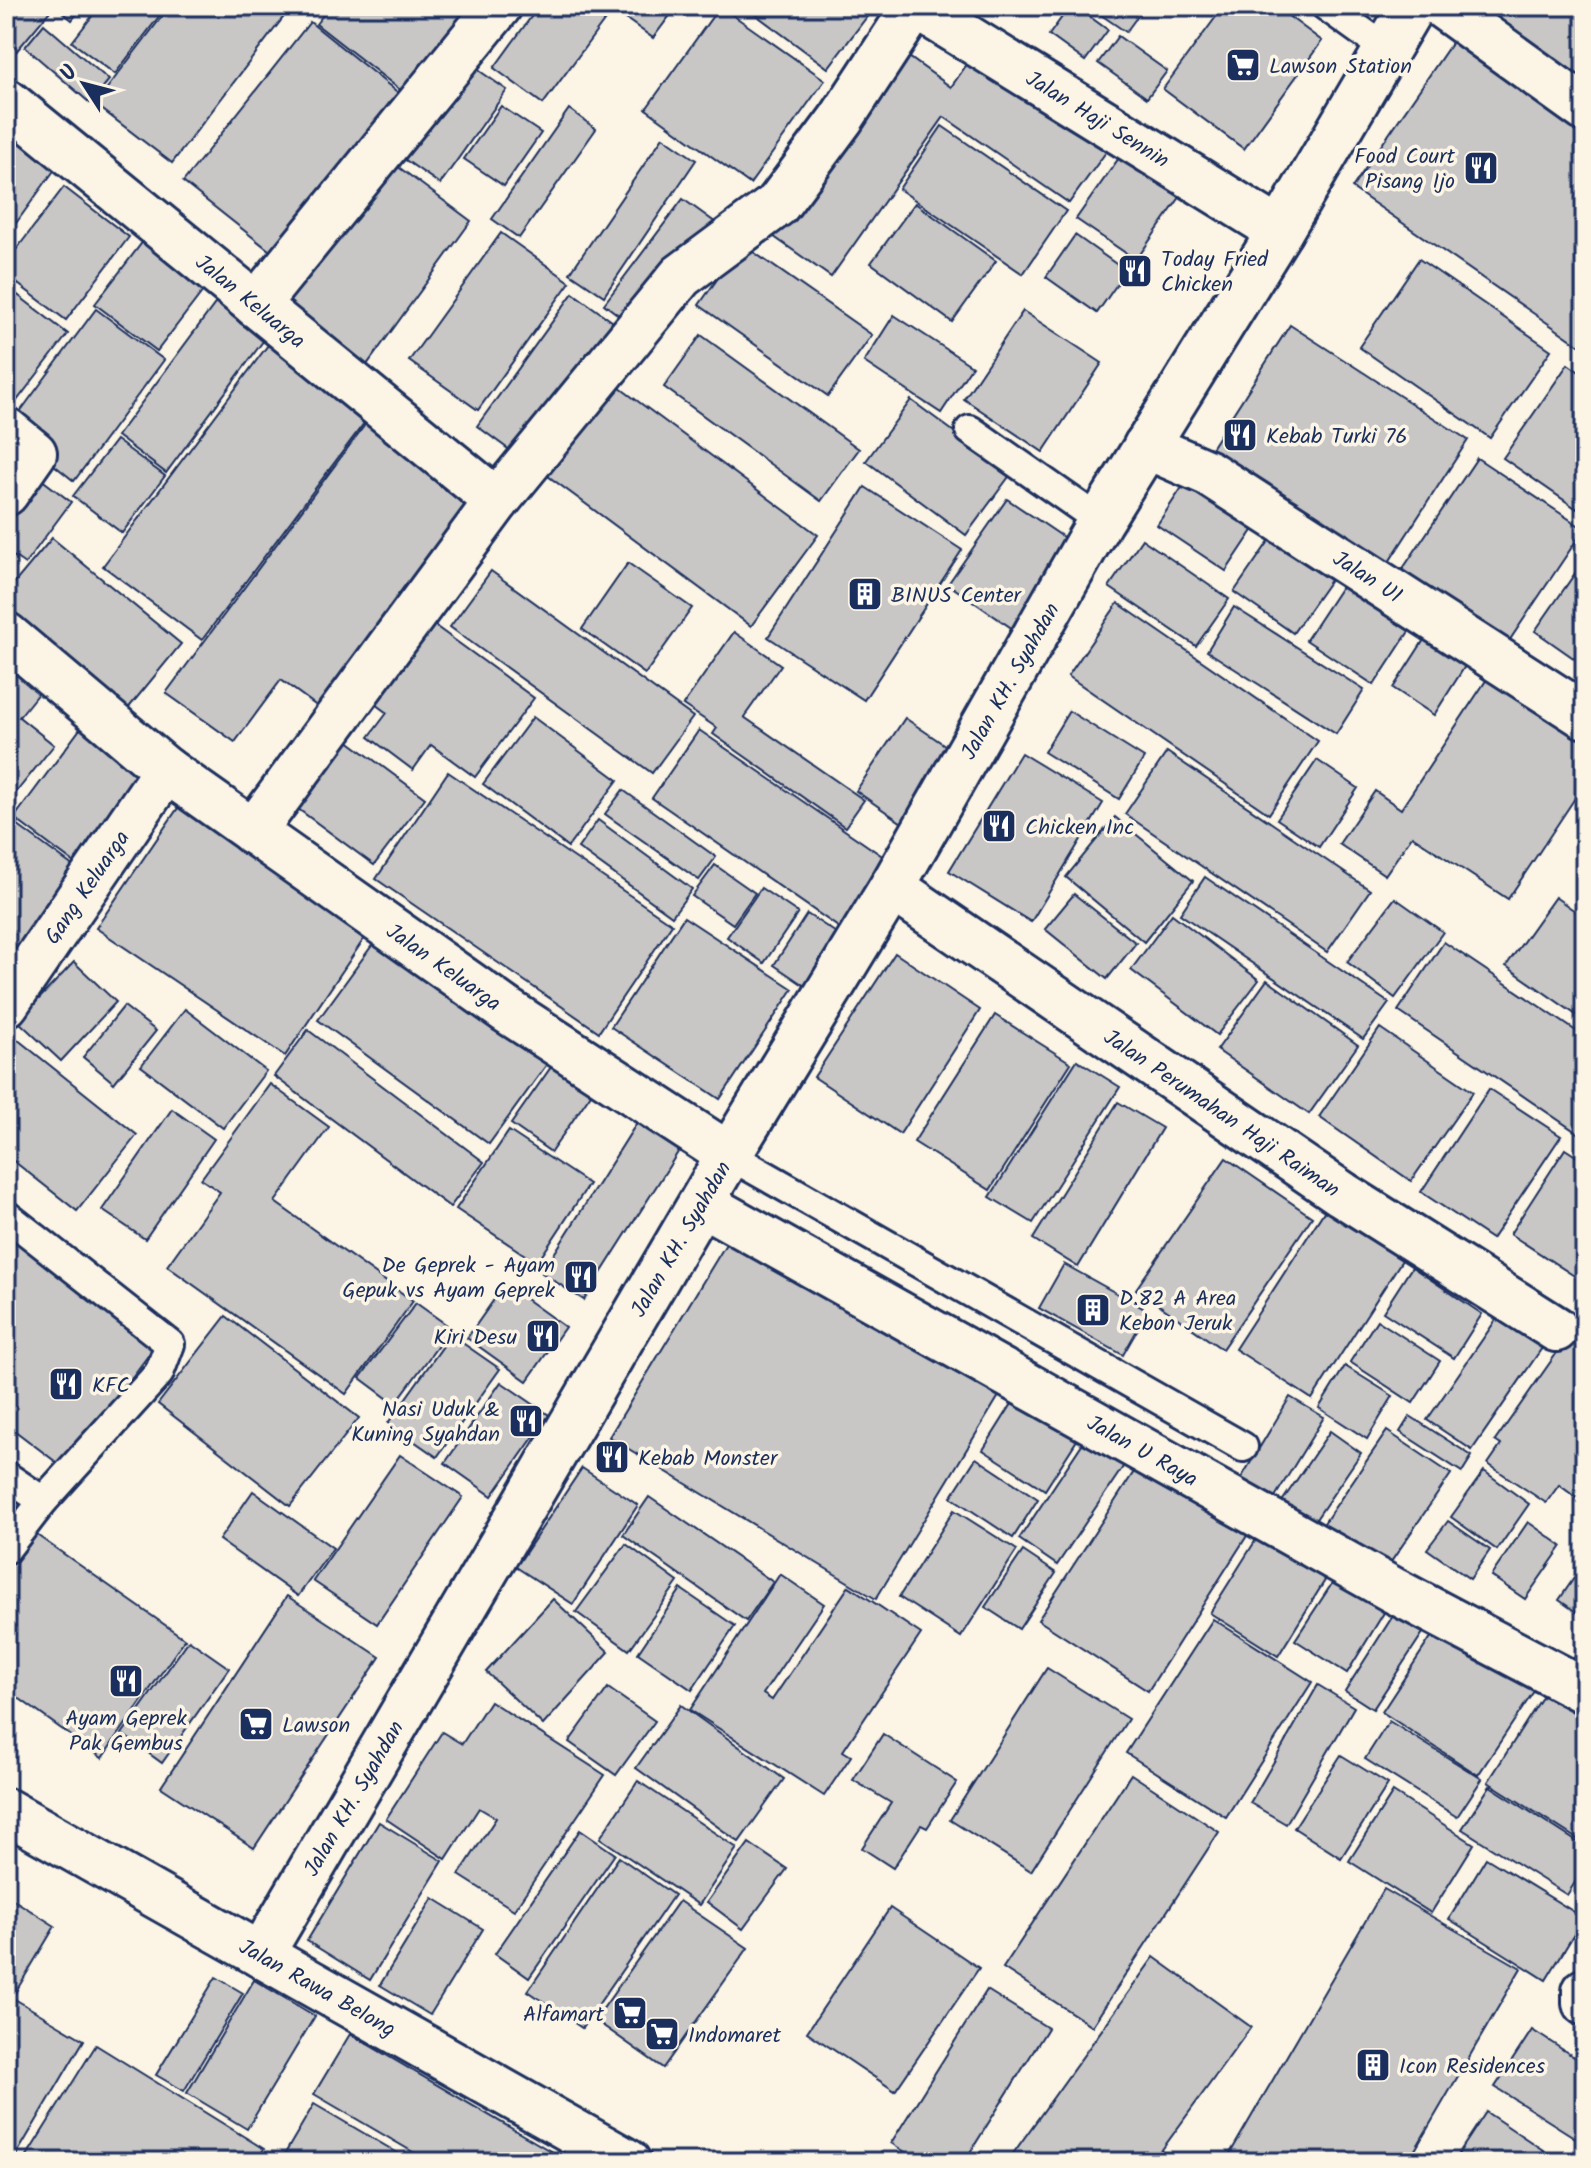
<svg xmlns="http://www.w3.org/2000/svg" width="1591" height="2168" font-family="Kalam,sans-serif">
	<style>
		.building { fill: #c8c7c6; stroke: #1b2f5e; stroke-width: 2 }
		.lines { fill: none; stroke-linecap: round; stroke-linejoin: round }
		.service-casing { stroke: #1b2f5e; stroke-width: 34 }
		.minor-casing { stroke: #1b2f5e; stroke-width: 50 }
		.tertiary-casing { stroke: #1b2f5e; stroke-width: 50 }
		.primary-casing { stroke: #1b2f5e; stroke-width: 50 }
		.service { stroke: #fcf5e5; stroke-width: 28 }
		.minor { stroke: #fcf5e5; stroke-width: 44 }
		.tertiary { stroke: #fcf5e5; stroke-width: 44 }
		.primary { stroke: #fcf5e5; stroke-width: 44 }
		.labels { text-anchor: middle; stroke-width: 7; stroke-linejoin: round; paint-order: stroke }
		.poi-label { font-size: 22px; fill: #1b2f5e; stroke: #fcf5e5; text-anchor: start }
		.street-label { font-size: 22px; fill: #1b2f5e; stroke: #fcf5e5 }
	</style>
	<rect width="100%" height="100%" fill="#fcf5e5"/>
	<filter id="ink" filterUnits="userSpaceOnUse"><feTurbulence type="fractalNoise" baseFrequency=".0125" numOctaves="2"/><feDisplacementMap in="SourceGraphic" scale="16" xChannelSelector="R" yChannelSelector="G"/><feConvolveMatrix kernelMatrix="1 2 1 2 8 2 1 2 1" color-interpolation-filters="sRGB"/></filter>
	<g filter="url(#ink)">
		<g class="building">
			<polygon points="6,6 44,6 50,11 15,53 6,45"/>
			<polygon points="55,6 83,6 72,20"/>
			<polygon points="100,6 167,6 115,74 72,42"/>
			<polygon points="170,6 292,6 172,163 95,104"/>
			<polygon points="330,6 484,6 412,99 316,24"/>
			<polygon points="539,6 601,6 610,13 543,104 494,68"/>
			<polygon points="629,6 677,6 653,38 622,16"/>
			<polygon points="720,6 825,80 750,184 646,109"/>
			<polygon points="744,6 875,6 828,68"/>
			<polygon points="1070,6 1075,6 1108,30 1085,61 1049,35"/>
			<polygon points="1088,6 1145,6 1126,32"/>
			<polygon points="1224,6 1275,6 1322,41 1244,149 1163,89"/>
			<polygon points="1469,6 1585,6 1585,85"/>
			<polygon points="310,22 411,103 284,262 183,182"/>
			<polygon points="44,24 109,80 90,103 25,47"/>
			<polygon points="1118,36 1167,71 1147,98 1098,63"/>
			<polygon points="1453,41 1585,132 1585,349 1352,188"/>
			<polygon points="979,47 1114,141 1069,203 944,117 831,277 770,234 899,50 951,87"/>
			<polygon points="461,58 507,90 440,184 394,152"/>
			<polygon points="501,106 541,133 504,186 464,159"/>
			<polygon points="569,109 596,129 519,238 492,219"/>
			<polygon points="942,126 1066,211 1023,274 899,189"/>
			<polygon points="6,127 66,154 6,237"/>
			<polygon points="663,137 696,160 604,296 570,273"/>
			<polygon points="1126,148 1185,190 1136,260 1076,219"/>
			<polygon points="385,157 471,221 361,373 274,310"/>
			<polygon points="64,187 129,237 66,320 6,275 6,263"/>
			<polygon points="683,199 716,223 637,329 604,304"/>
			<polygon points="915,203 996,261 952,322 871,263"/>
			<polygon points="154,227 216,274 157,351 95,304"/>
			<polygon points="501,233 570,282 478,410 409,361"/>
			<polygon points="1075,235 1126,271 1097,313 1046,277"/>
			<polygon points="742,244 872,335 828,396 699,305"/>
			<polygon points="1419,259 1551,350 1490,438 1359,347"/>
			<polygon points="6,286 68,334 6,415"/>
			<polygon points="223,293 272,329 166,473 117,436"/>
			<polygon points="573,293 620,327 523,460 477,426"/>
			<polygon points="96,309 164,360 74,481 8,428"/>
			<polygon points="1023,311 1102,363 1043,452 964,399"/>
			<polygon points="894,315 972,366 941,413 864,362"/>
			<polygon points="1290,325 1468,440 1383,571 1206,456"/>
			<polygon points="701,335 859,449 821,501 664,387"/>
			<polygon points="274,337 373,411 202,640 103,566"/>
			<polygon points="1568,364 1585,376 1585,497 1577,509 1503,458"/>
			<polygon points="616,385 818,535 751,626 548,476"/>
			<polygon points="911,400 1011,474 966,535 866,461"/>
			<polygon points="373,414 488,499 329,715 281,680 235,742 166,693"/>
			<polygon points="116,440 165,476 122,533 73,496"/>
			<polygon points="1477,458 1584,529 1507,644 1400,573"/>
			<polygon points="28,469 71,502 25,564 6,551 6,498"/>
			<polygon points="1189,477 1258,523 1226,571 1157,525"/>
			<polygon points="865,487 962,550 864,700 768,637"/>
			<polygon points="1007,499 1072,543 1013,629 948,584"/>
			<polygon points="1274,534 1333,576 1293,633 1234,592"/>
			<polygon points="52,538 181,644 126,711 6,612 6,593"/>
			<polygon points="1142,539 1229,599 1196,646 1109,587"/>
			<polygon points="1585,559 1585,666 1535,631"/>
			<polygon points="628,563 692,608 645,674 582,629"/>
			<polygon points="491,571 693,717 652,773 450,627"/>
			<polygon points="1349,575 1417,619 1374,685 1306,640"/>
			<polygon points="1118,603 1318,741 1269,814 1068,676"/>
			<polygon points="1234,607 1364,690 1336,734 1207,651"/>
			<polygon points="434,625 534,698 475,777 431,745 413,770 369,737 387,713 375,704"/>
			<polygon points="1431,629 1472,655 1434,715 1393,688"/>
			<polygon points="734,632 781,665 744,717 864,800 845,827 713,734 717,728 683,705"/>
			<polygon points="6,648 47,682 19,717 54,745 6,805"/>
			<polygon points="1491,673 1585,736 1585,783 1508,899 1412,836 1385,875 1339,844 1375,791 1401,809"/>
			<polygon points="1069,711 1144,758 1119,799 1044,752"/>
			<polygon points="533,717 618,780 568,847 483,784"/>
			<polygon points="905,718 955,752 905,825 856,791"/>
			<polygon points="83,725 143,769 74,863 14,818"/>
			<polygon points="699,730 891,862 844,931 652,798"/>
			<polygon points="336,732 425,798 374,865 286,800"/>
			<polygon points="1167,752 1370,890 1327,952 1125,814"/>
			<polygon points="1021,753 1103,803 1031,922 949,871"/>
			<polygon points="1317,760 1358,788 1319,847 1277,819"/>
			<polygon points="448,772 672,924 599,1032 376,879"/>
			<polygon points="623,790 716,857 699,880 605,814"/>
			<polygon points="180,805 368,933 285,1056 96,928"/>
			<polygon points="6,817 85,875 6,983"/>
			<polygon points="1115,817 1193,881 1144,942 1066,877"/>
			<polygon points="598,820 692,889 672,916 578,848"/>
			<polygon points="715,865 755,893 733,924 692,896"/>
			<polygon points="1205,877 1389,1003 1363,1039 1180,914"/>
			<polygon points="761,888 798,913 764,963 727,937"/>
			<polygon points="1074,894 1136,943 1107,979 1045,929"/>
			<polygon points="1555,897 1585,918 1585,1021 1506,966"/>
			<polygon points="1395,898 1443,932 1395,998 1347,962"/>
			<polygon points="807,914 838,934 805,986 774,965"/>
			<polygon points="1172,914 1259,980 1217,1035 1131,970"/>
			<polygon points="684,917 793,989 720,1099 611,1027"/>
			<polygon points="384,929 555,1053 489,1144 318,1020"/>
			<polygon points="1444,942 1585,1037 1585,1138 1398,1011"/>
			<polygon points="895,953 980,1010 900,1134 814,1077"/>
			<polygon points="74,962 116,1002 61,1061 18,1021"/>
			<polygon points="1267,980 1358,1045 1309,1114 1217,1050"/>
			<polygon points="124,1006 156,1031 114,1083 83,1057"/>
			<polygon points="185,1009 266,1071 223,1128 141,1066"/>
			<polygon points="995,1015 1071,1063 990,1190 914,1142"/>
			<polygon points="1380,1028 1473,1092 1411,1181 1319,1117"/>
			<polygon points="308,1030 484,1162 450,1207 274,1076"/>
			<polygon points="17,1039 137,1135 77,1211 6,1155 6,1054"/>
			<polygon points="556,1060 595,1088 551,1152 511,1124"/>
			<polygon points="1077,1060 1120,1087 1033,1223 990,1197"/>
			<polygon points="270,1084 329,1127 275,1202 413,1301 346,1394 167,1266 220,1192 201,1179"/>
			<polygon points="1489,1089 1561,1136 1492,1239 1421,1192"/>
			<polygon points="1118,1102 1162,1128 1078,1267 1033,1239"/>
			<polygon points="172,1109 214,1139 145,1239 102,1210"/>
			<polygon points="645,1110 687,1138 584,1300 542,1273"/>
			<polygon points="509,1131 589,1184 537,1263 456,1209"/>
			<polygon points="1565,1149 1585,1162 1585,1283 1510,1234"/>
			<polygon points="1226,1158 1312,1217 1222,1349 1136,1289"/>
			<polygon points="1327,1207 1404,1257 1312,1399 1235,1349"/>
			<polygon points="738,1224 1005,1386 876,1599 609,1437"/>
			<polygon points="14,1238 156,1345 64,1468 6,1424 6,1249"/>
			<polygon points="1064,1264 1148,1311 1123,1355 1039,1308"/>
			<polygon points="1412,1267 1482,1314 1454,1358 1383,1312"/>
			<polygon points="505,1284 565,1327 527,1381 467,1338"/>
			<polygon points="416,1303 451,1328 395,1404 360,1378"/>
			<polygon points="1500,1314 1544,1345 1472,1450 1427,1420"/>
			<polygon points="226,1316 359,1418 290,1506 158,1404"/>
			<polygon points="1582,1317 1585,1320 1585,1504 1559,1485 1546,1503 1488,1464 1501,1445 1495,1441"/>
			<polygon points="1377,1320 1440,1361 1413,1403 1350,1362"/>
			<polygon points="451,1335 500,1369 437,1457 388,1423"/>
			<polygon points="1345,1366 1393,1396 1367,1439 1319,1408"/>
			<polygon points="501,1382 549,1415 492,1496 445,1463"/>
			<polygon points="1290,1397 1324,1417 1270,1505 1237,1485"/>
			<polygon points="1015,1399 1077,1440 1045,1490 983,1450"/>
			<polygon points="1410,1416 1472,1456 1462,1472 1400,1432"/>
			<polygon points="1092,1429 1131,1455 1057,1565 1019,1539"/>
			<polygon points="1330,1431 1361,1453 1310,1528 1279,1506"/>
			<polygon points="1387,1431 1451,1474 1382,1575 1318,1532"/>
			<polygon points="400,1455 463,1497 377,1624 313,1581"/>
			<polygon points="976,1458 1038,1499 1013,1538 951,1497"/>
			<polygon points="1141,1461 1250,1531 1148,1691 1038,1620"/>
			<polygon points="582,1468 638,1505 573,1604 516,1567"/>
			<polygon points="1484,1471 1529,1504 1497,1550 1451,1517"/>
			<polygon points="253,1491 333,1548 298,1596 219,1540"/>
			<polygon points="649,1497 773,1582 746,1621 623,1535"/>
			<polygon points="954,1510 1017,1550 961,1637 899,1597"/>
			<polygon points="1448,1521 1490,1550 1470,1579 1427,1549"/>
			<polygon points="1528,1522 1562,1546 1525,1599 1491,1576"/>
			<polygon points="1264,1527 1332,1569 1278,1656 1210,1613"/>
			<polygon points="31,1531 185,1639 102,1758 6,1689 6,1567"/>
			<polygon points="626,1544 678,1582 629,1650 576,1612"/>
			<polygon points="1023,1551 1056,1573 1019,1629 985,1607"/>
			<polygon points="1585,1562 1585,1618 1559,1600"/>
			<polygon points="780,1574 824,1604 763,1694 772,1700 849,1586 921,1634 843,1751 851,1756 824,1796 690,1710"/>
			<polygon points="1335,1579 1385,1611 1347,1673 1295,1640"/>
			<polygon points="681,1589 735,1626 692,1690 638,1653"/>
			<polygon points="287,1596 380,1657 254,1848 161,1787"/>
			<polygon points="1405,1597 1434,1616 1373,1709 1345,1691"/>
			<polygon points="553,1599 609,1652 543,1725 486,1672"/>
			<polygon points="1213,1619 1312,1682 1226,1817 1126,1753"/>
			<polygon points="1439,1625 1536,1688 1478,1775 1382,1712"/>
			<polygon points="189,1640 229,1668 162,1763 122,1734"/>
			<polygon points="1047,1668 1128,1719 1031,1871 950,1820"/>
			<polygon points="1551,1683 1585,1705 1585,1844 1488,1782"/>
			<polygon points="1318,1685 1354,1707 1286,1824 1250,1803"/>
			<polygon points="608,1688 655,1721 616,1775 569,1742"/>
			<polygon points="490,1701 605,1775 514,1910 459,1875 496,1818 479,1808 446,1859 386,1819 442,1732 462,1744"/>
			<polygon points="681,1705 784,1779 739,1842 636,1768"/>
			<polygon points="1389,1721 1482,1779 1457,1817 1365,1759"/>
			<polygon points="883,1734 957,1782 927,1828 921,1825 893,1868 862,1848 891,1803 853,1780"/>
			<polygon points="1341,1755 1388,1784 1341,1858 1294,1828"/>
			<polygon points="1131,1774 1219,1832 1092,2026 1003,1968"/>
			<polygon points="638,1781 737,1848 699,1905 600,1838"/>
			<polygon points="1490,1786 1585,1847 1585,1867 1567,1895 1462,1829"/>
			<polygon points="1393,1792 1474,1844 1431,1913 1349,1861"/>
			<polygon points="379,1822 443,1861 370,1980 307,1941"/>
			<polygon points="580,1830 615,1854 529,1978 495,1954"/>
			<polygon points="749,1843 787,1869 743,1929 707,1902"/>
			<polygon points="619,1857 674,1895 582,2028 528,1991"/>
			<polygon points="1486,1858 1584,1918 1546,1980 1449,1919"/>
			<polygon points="1384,1889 1521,1968 1408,2162 1225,2162"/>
			<polygon points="6,1895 55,1926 6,2008"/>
			<polygon points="433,1898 483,1929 430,2015 380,1985"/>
			<polygon points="679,1901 748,1948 663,2068 595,2020"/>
			<polygon points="890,1908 979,1968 895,2091 807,2032"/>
			<polygon points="1154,1957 1251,2027 1153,2162 1007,2162"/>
			<polygon points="216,1977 243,1993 184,2091 156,2075"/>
			<polygon points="254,1980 315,2016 247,2129 187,2093"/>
			<polygon points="987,1990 1048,2028 964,2162 921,2162 891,2143"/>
			<polygon points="13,1998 84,2040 12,2162 6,2162 6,2009"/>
			<polygon points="1532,2030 1585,2064 1585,2127 1577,2139 1495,2087"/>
			<polygon points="350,2034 552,2152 546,2162 430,2162 314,2094"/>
			<polygon points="96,2045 264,2149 256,2162 23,2162"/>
			<polygon points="314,2104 413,2162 280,2162"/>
			<polygon points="1486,2112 1561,2162 1453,2162"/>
		</g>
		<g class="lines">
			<g class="service-casing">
				<g id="service">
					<polyline points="1326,6 1386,49"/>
					<polyline points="970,430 1100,521"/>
					<polyline points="729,1155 1243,1447"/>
					<polyline points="6,1215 170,1344 159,1373 43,1501 6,1549"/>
					<polyline points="6,1476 43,1501"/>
				</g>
			</g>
			<g class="minor-casing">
				<g id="minor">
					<path id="s1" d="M916,6l364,225"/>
					<polyline points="1442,6 1585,109"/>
					<path id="s2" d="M6,101l491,400"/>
					<polyline points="256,305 499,6"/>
					<polyline points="6,430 34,453 6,493"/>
					<path id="s3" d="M1146,446l62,27 377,243"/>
					<path id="s4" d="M6,635l160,135 340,240 223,145"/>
					<polyline points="253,832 497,501 681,276 778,204 841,119 915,6"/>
					<path id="s5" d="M892,887l450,307 214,135"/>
					<path id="s6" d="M6,1004l160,-234"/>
					<path id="s7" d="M703,1204l690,386 192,101"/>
					<polyline points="1585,1991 1585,2003"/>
				</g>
			</g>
			<g class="tertiary-casing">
				<g id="tertiary">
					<path id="s8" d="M261,1955l468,-800 163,-268 208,-366 180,-290 132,-225"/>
				</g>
			</g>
			<g class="primary-casing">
				<g id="primary">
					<path id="s9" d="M6,1811l622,351"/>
				</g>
			</g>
			<use href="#service" class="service"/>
			<use href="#minor" class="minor"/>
			<use href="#tertiary" class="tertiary"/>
			<use href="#primary" class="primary"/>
		</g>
	</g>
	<defs>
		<g id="supermarket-square" transform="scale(1.8)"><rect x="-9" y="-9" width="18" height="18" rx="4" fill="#1b2f5e" stroke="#fcf5e5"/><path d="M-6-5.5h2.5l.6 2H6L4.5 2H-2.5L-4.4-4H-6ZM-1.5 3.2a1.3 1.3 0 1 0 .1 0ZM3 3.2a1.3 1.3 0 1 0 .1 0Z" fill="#fff"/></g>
		<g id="restaurant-square" transform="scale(1.8)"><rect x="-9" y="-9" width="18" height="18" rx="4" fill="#1b2f5e" stroke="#fcf5e5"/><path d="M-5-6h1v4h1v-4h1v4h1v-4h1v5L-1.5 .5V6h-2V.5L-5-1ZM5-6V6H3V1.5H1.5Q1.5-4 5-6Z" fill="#fff"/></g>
		<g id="building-square" transform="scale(1.8)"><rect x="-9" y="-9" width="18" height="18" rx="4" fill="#1b2f5e" stroke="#fcf5e5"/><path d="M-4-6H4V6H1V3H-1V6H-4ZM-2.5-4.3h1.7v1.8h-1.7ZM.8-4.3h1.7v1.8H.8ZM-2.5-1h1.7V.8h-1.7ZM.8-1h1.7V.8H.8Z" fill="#fff"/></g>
	</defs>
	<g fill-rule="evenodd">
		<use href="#supermarket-square" x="1243" y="65"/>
		<use href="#restaurant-square" x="1481" y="168"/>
		<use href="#restaurant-square" x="1135" y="271"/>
		<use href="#restaurant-square" x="1240" y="435"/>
		<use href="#building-square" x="865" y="594"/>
		<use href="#restaurant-square" x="999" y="826"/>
		<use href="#restaurant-square" x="581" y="1277"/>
		<use href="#building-square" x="1093" y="1310"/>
		<use href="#restaurant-square" x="543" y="1336"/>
		<use href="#restaurant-square" x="66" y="1384"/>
		<use href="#restaurant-square" x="526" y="1421"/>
		<use href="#restaurant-square" x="612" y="1457"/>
		<use href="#restaurant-square" x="126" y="1681"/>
		<use href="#supermarket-square" x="256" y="1724"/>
		<use href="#supermarket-square" x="630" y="2013"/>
		<use href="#supermarket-square" x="662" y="2034"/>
		<use href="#building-square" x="1373" y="2065"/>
	</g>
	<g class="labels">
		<g class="poi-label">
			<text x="1269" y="73">Lawson Station</text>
			<text x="1455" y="163" text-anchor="end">Food Court<tspan x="1455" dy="25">Pisang Ijo</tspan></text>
			<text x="1161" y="266">Today Fried<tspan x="1161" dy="25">Chicken</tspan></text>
			<text x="1266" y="443">Kebab Turki 76</text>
			<text x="891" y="602">BINUS Center</text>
			<text x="1025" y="834">Chicken Inc</text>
			<text x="555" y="1272" text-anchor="end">De Geprek - Ayam<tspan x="555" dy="25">Gepuk vs Ayam Geprek</tspan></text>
			<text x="1119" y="1305">D.82 A Area<tspan x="1119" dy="25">Kebon Jeruk</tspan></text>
			<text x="517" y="1344" text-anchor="end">Kiri Desu</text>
			<text x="92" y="1392">KFC</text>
			<text x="500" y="1416" text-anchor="end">Nasi Uduk &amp;<tspan x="500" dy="25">Kuning Syahdan</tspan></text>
			<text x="638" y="1465">Kebab Monster</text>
			<text x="126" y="1725" text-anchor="middle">Ayam Geprek<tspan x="126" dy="25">Pak Gembus</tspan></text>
			<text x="282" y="1732">Lawson</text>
			<text x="604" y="2021" text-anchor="end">Alfamart</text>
			<text x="688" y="2042">Indomaret</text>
			<text x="1399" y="2073">Icon Residences</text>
		</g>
		<g class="street-label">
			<text dy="8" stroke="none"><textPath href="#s1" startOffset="214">Jalan Haji Sennin</textPath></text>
			<text dy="8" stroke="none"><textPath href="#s2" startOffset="316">Jalan Keluarga</textPath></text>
			<text dy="8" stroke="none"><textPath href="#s3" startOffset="258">Jalan U1</textPath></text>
			<text dy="8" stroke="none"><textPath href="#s8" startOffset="1478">Jalan KH. Syahdan</textPath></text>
			<text dy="8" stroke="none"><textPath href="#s6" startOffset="142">Gang Keluarga</textPath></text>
			<text dy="8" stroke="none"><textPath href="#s4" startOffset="550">Jalan Keluarga</textPath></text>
			<text dy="8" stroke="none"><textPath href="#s5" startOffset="400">Jalan Perumahan Haji Raiman</textPath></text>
			<text dy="8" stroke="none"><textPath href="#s8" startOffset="830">Jalan KH. Syahdan</textPath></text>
			<text dy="8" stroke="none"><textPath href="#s7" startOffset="504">Jalan U Raya</textPath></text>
			<text dy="8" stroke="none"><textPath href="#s8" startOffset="182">Jalan KH. Syahdan</textPath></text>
			<text dy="8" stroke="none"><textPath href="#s9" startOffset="358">Jalan Rawa Belong</textPath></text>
		</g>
	</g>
	<rect width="1591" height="2168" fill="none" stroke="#fcf5e5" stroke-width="32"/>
	<rect x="16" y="16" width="1559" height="2136" fill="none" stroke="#1b2f5e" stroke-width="3" filter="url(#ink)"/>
	<g transform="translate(84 84) rotate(306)" stroke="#fcf5e5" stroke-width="6" paint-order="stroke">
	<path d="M0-6L14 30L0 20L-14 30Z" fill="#1b2f5e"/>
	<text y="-12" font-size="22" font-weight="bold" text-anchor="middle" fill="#1b2f5e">U</text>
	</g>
</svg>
